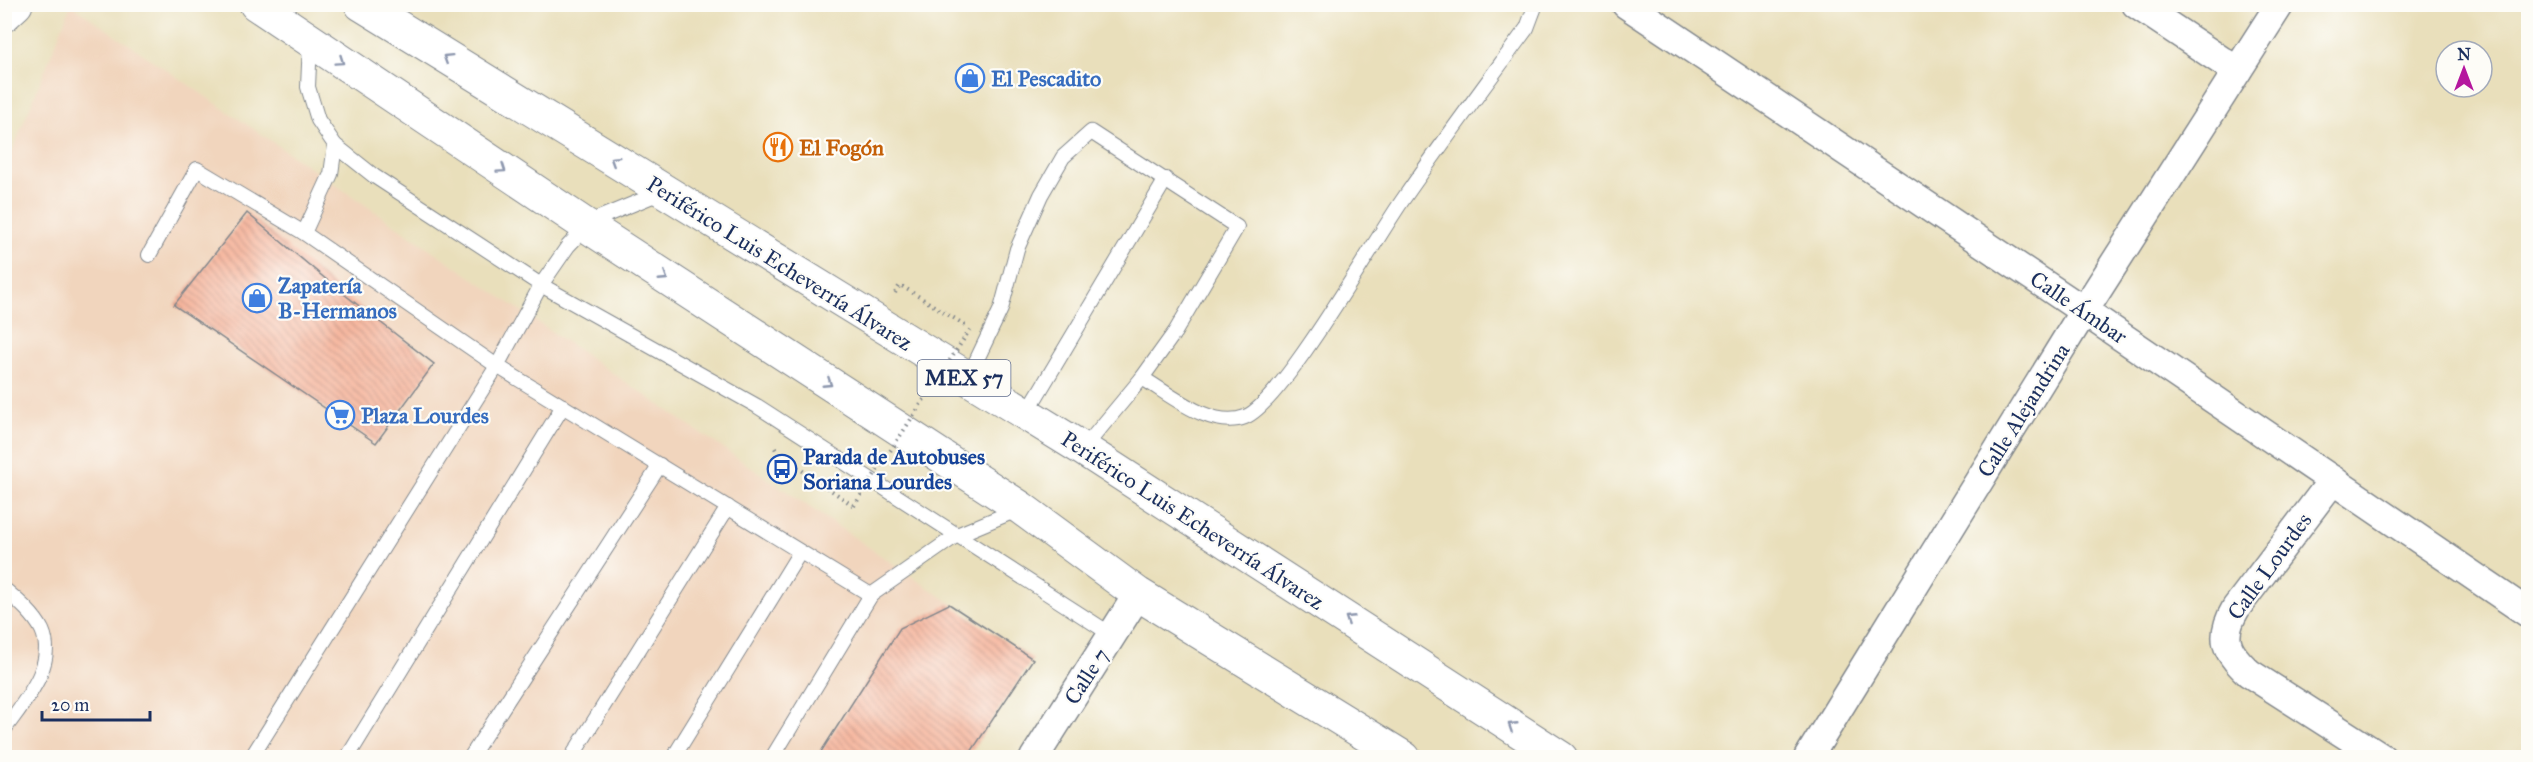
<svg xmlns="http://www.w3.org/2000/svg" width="2533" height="762" font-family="'IM FELL Great Primer',serif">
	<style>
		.built { fill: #f1d5bd }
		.building { fill: url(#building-back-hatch) }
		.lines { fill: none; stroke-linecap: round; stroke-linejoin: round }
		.lane-casing { stroke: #82878c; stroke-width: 16 }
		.street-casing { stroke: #82878c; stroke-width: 31 }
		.primary-casing { stroke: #82878c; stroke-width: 35 }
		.path { stroke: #82878c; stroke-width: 4; stroke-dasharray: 1.5 4.5; stroke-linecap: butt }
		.lane { stroke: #fff; stroke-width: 14 }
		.street { stroke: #fff; stroke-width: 28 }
		.primary { stroke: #fff; stroke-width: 33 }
		.path-bridge { stroke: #82878c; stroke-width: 4; stroke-dasharray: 1.5 4.5; stroke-linecap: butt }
		.oneway { stroke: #8d97ae }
		.labels { text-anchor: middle; stroke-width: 4.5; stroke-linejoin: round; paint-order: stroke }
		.shield { fill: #fdfcf7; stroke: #5f6c8c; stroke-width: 1.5 }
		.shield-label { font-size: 21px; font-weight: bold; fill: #1b2f5e }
		.shop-label { font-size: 22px; font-weight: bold; fill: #366cbe; stroke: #fdfcf7; text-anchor: start }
		.food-label { font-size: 22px; font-weight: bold; fill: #c56008; stroke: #fdfcf7; text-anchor: start }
		.street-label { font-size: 22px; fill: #1b2f5e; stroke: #fdfcf7 }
		.transit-label { font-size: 22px; font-weight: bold; fill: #164399; stroke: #fdfcf7; text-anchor: start }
	</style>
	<defs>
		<pattern id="building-back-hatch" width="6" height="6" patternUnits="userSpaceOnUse" patternTransform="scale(1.5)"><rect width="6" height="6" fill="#f6b197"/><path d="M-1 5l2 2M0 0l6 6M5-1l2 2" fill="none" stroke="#c6907e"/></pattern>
	</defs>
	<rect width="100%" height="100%" fill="#fdfcf7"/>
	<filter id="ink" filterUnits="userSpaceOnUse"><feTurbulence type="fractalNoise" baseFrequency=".0167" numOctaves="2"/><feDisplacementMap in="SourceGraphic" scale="12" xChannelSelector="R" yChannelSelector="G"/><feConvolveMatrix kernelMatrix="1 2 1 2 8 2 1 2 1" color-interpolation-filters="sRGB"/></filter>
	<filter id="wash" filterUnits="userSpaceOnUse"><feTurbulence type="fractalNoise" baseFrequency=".008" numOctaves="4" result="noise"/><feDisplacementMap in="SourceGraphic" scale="24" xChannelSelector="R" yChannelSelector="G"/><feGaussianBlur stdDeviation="1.35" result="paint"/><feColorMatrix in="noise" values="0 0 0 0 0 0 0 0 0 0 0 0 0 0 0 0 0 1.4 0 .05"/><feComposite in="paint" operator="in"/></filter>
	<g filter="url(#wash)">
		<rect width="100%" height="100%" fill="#e9dfbb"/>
		<polygon class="built" points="71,5 1033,659 967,757 5,757 4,172"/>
		<g id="blocks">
			<g class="building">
				<polygon points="247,213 340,291 434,364 376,443 174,305"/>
				<polygon points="949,604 1033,659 967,758 817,758 900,628"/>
			</g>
		</g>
	</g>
	<g filter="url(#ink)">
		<use href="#blocks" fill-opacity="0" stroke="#82878c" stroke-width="1.5"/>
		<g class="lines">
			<g class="lane-casing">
				<g id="lane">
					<polyline points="310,42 308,87 318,120 335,145 374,176 541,285 757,406 1112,635"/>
					<polyline points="304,233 331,174 335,145"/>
					<polyline points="149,255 197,169 304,233 497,366 871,595 772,758"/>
					<polyline points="968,378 1001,309 1017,249 1041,195 1063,157 1091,132 1237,227 1175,332 1142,378 1083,449"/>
					<path d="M1142,378c28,16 69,52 103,39 37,-14 130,-178 159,-219 40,-58 82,-114 123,-170l9,-24"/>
					<polyline points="1026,414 1166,179"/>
					<path d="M4,589c14,12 30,25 38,41 16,35 -20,74 -38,100"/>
					<polyline points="871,595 957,535 1019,509"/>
					<polyline points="251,758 497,366 541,285 568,246 587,226 599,218 662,192"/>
					<polyline points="347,758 563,406"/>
					<polyline points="470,758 660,465"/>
					<polyline points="571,758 728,507"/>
					<polyline points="673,758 800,552"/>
				</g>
			</g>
			<g class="street-casing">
				<g id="street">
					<polyline points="1626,4 2084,311 2528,613"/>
					<polyline points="2136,4 2237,71"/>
					<path d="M2333,480l-97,128c-17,29 -11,43 13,65l133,85"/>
					<polyline points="1034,758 1138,594"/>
					<polyline points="1808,758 2084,311 2280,4"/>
				</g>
			</g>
			<g class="primary-casing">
				<g id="primary">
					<polyline points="256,4 587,226 1021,508 1138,594 1404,758"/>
					<polyline points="361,4 1083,449 1561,758"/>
					<polyline points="4,15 16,4"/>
				</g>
			</g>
			<g class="path">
				<polyline points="895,293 900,285 965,325"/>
				<polyline points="775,448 778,454 854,506"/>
			</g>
			<use href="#lane" class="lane"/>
			<use href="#street" class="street"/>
			<use href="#primary" class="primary"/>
			<polyline class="path-bridge" points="854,506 971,328"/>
		</g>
		<defs><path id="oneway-chevron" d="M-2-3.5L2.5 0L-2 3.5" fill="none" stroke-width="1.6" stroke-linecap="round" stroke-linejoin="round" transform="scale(1.5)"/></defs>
		<g class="oneway">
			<use href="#oneway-chevron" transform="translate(447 58) rotate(-148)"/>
			<use href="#oneway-chevron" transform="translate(340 61) rotate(34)"/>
			<use href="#oneway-chevron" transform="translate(614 160) rotate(-148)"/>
			<use href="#oneway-chevron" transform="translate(502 169) rotate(34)"/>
			<use href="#oneway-chevron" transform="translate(664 277) rotate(33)"/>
			<use href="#oneway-chevron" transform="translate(828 383) rotate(33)"/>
			<use href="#oneway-chevron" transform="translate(1349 619) rotate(-147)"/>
			<use href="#oneway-chevron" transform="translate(1512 726) rotate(-147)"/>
		</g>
	</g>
	<defs>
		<g id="shop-ring" transform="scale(1.5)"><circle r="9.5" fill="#fdfcf7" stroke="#3f7fe0" stroke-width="1.5"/><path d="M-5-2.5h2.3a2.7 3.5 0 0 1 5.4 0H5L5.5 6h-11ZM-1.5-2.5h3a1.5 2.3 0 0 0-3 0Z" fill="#3f7fe0"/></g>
		<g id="restaurant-ring" transform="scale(1.5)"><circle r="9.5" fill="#fdfcf7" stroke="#e8710a" stroke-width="1.5"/><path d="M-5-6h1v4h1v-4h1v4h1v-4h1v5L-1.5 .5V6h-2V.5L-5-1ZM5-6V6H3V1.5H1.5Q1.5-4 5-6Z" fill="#e8710a"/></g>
		<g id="supermarket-ring" transform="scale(1.5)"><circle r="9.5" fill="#fdfcf7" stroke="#3f7fe0" stroke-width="1.5"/><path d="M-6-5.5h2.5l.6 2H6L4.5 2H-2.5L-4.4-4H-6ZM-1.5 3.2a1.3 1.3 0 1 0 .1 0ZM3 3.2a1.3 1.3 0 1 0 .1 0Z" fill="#3f7fe0"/></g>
		<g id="bus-ring" transform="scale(1.5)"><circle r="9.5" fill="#fdfcf7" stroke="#1a4fb4" stroke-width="1.5"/><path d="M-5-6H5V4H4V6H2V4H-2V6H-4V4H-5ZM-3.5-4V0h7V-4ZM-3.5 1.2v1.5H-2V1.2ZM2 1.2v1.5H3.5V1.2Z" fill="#1a4fb4"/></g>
	</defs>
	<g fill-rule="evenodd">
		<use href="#shop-ring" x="970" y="78"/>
		<use href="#restaurant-ring" x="778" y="147"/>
		<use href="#shop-ring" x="257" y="298"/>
		<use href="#supermarket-ring" x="340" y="415"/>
		<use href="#bus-ring" x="782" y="469"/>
	</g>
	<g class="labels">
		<rect class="shield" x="917.5" y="360" width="93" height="36" rx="4.5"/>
		<g class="shield-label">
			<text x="964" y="385">MEX 57</text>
		</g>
		<g class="shop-label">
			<text x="991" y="86">El Pescadito</text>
			<text x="278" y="293">Zapatería<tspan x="278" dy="25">B-Hermanos</tspan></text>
			<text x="361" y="423">Plaza Lourdes</text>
		</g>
		<g class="food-label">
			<text x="799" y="155">El Fogón</text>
		</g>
		<g class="street-label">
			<text transform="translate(780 263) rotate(32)" y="8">Periférico Luis Echeverría Álvarez</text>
			<text transform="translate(2079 307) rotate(34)" y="8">Calle Ámbar</text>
			<text transform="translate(2023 410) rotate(-58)" y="8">Calle Alejandrina</text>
			<text transform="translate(1193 520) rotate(33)" y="8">Periférico Luis Echeverría Álvarez</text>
			<text transform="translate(2269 566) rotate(-54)" y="8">Calle Lourdes</text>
			<text transform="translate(1086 676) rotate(-57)" y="8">Calle 7</text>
		</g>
		<g class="transit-label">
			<text x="803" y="464">Parada de Autobuses<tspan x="803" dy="25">Soriana Lourdes</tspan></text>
		</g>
	</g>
	<rect width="2533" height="762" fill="none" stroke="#fdfcf7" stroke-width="24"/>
	<g transform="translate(2464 69)"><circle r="28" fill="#fdfcf7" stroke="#a3aaba" stroke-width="1.5"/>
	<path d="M0-4.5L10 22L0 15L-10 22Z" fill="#b5179e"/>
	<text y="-9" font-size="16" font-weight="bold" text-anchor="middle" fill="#1b2f5e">N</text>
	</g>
	<path d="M42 711v9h108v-9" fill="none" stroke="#1b2f5e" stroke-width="3"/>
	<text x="51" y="711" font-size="18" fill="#1b2f5e" stroke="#fdfcf7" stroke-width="4.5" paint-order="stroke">20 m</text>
</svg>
